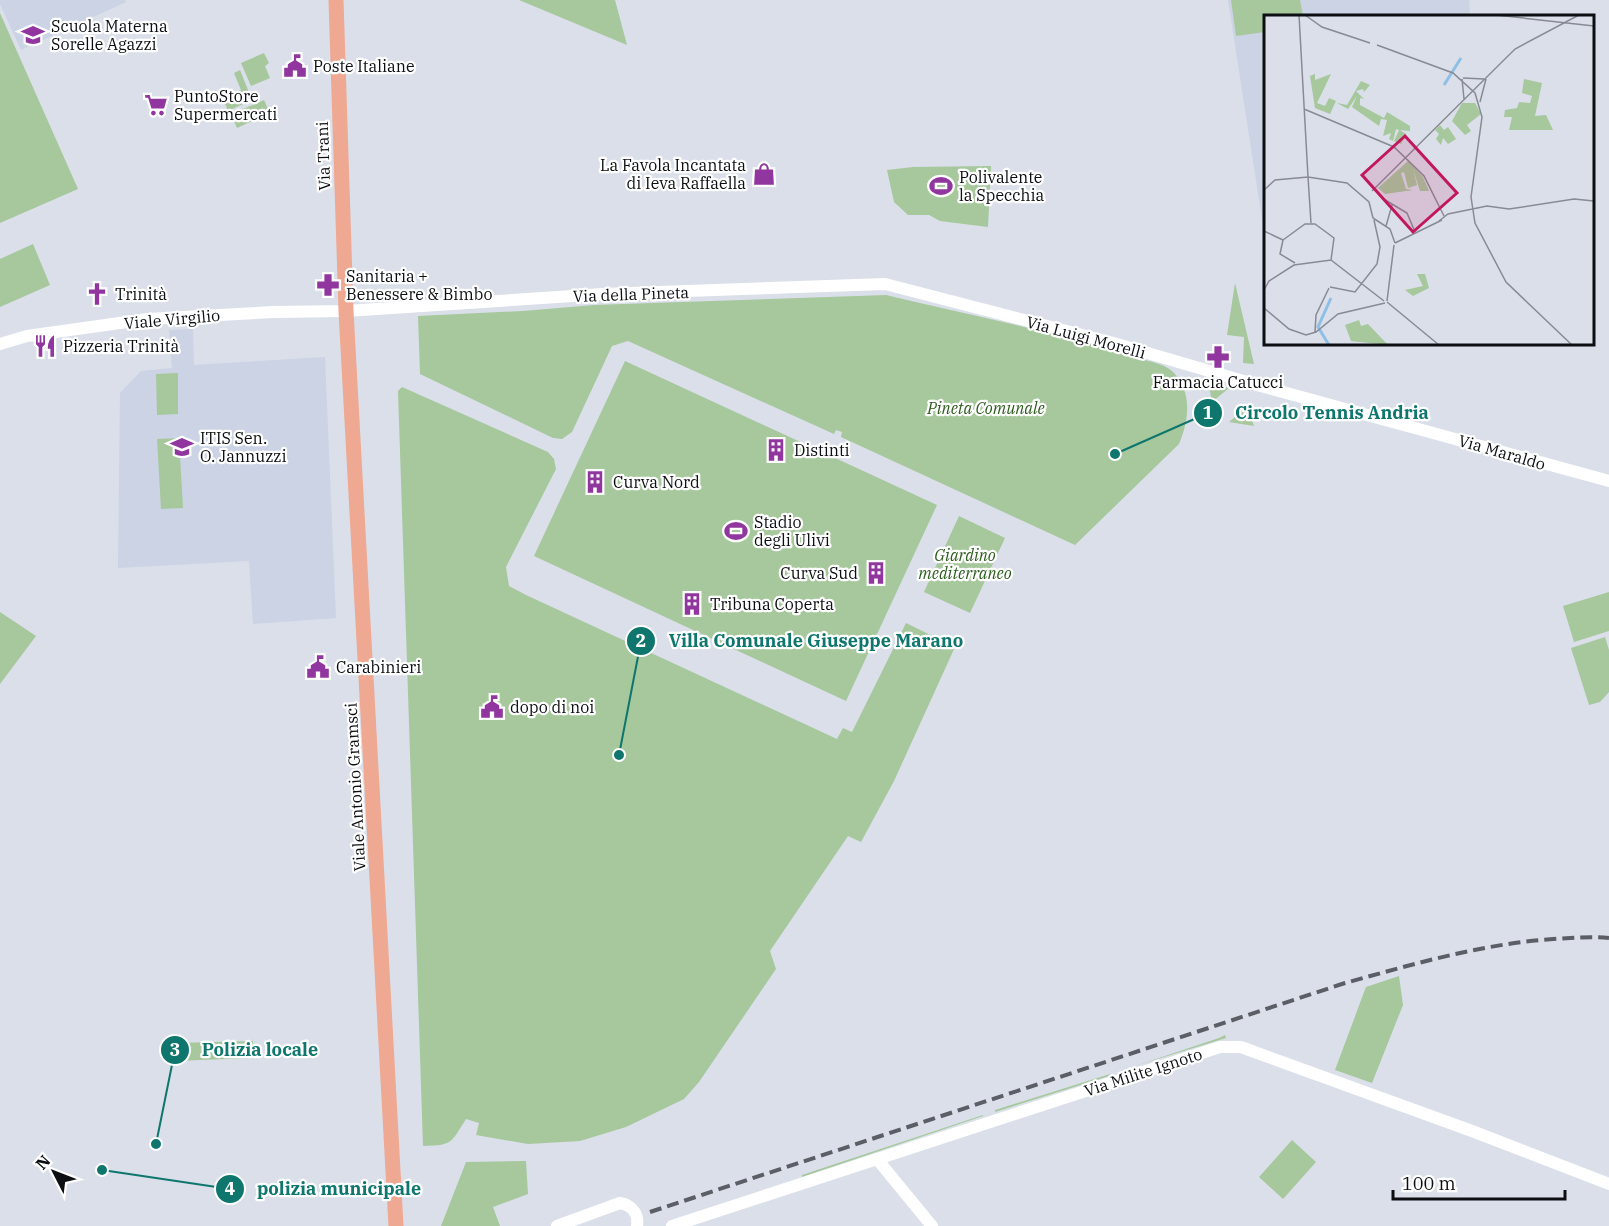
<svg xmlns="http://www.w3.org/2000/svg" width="1609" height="1226" font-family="'IBM Plex Serif',serif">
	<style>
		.built { fill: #cbd3e4 }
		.green { fill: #a6c89c }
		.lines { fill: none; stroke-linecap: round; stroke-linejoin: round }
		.minor { stroke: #fff; stroke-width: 12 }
		.major { stroke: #efa892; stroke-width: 15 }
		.rail { stroke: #5b5e64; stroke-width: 4; stroke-dasharray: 12 6; stroke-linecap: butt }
		.labels { text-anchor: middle; stroke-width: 4.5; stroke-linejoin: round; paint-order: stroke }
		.poi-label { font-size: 16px; fill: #0c0e11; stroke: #fff; text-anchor: start }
		.street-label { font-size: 16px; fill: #0c0e11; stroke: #fff }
		.park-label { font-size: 16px; font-style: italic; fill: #2d5d1e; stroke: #fff }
		.inset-river { fill: none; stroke: #8ebfe6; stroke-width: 3 }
		.inset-road { fill: none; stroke: #888b93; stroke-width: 1.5 }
		.view { fill: #c2185b; fill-opacity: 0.15; stroke: #c2185b; stroke-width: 3 }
		.inset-edge { fill: none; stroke: #0c0e11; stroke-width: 3 }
		.leader { fill: none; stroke: #0f766e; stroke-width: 2 }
		.callout-dot { fill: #0f766e; stroke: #fff; stroke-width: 2 }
		.mark-label { font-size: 18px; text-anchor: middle; font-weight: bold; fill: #fff }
		.callout-label { font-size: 18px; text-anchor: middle; font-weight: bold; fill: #0f766e; stroke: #fff; stroke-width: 4.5; stroke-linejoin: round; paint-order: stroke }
	</style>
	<rect width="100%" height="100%" fill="#dadfea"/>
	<g class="built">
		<polygon points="0,0 125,0 126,2 21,50 0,4"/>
		<polygon points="1228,0 1469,0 1470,16 1266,16 1266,230 1264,232"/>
		<polygon points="193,329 194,365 325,357 336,618 253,624 249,561 118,568 120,393 141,371 172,368 169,330"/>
	</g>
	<g class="green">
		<polygon points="519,0 615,0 627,45"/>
		<polygon points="1231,0 1300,0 1303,16 1266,16 1265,32 1236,36"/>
		<polygon points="0,13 78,189 0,223"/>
		<polygon points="264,53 269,63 265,66 270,78 251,86 241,63"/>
		<polygon points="240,70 252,100 228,111 223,98 241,90 234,73"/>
		<polygon points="264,100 270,113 237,128 231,114"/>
		<polygon points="991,166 988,227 940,221 929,215 908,215 894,202 887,170 913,167"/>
		<polygon points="33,244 50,285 0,307 0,259"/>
		<polygon points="1235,283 1254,364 1243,363 1244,337 1227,335"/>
		<path d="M886,295c82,20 167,36 248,62 12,4 29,6 38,14 21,20 17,49 7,73l-104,101 -234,-108 1,-5 -6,-2 -2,4 -206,-93 -16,5 -40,86 -10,7 -9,-1 -133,-64 -2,-58 105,-5 71,-6z"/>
		<polygon points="625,361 937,505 846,701 534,556"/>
		<polygon points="178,373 178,414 157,415 156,374"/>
		<polygon points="1208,381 1229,388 1212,402"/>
		<path d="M402,387l146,65 6,7 2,10 -50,98 3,19 17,9 311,144 6,-11 9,4 54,-109 49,24 -61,134 -33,61 -13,-6 -78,115 6,18 -77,113 -15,17 -58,28 -46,14 -52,3 -52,-9 3,-12 -13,-4c-16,25 -13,26 -43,27l-25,-755z"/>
		<polygon points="1247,407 1254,426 1229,422"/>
		<polygon points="179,438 183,508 161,509 157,439"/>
		<polygon points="959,516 1005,538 970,613 924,592"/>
		<polygon points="1609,592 1609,631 1574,642 1563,606"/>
		<polygon points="0,612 36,636 0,684"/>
		<polygon points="1605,637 1609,650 1609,692 1600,702 1589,705 1571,648"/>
		<polygon points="1399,976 1403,1005 1372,1083 1335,1070 1366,987"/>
		<polygon points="1225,1035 1226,1038 1135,1066 1219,1038"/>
		<polygon points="253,1041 253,1058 174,1061 174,1043"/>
		<polygon points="1110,1074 1109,1076 995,1112 995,1110"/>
		<polygon points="983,1115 983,1116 802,1177 802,1175"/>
		<polygon points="1292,1140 1316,1162 1283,1199 1259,1177"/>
		<polygon points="526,1161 528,1194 493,1207 500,1226 441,1226 466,1162"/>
	</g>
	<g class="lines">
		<g class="minor">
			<polyline points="0,344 27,336 148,319 274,312 346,311 603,294 885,284 1117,344 1257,385 1609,481"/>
			<polyline points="877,1159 932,1226"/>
			<path d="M557,1226l63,-23c12,2 19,11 17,23"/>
			<polyline points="672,1226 1220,1047 1241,1047 1472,1131 1609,1184"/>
		</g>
		<polyline class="major" points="336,0 346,311 396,1226"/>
		<path class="rail" d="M650,1212l695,-229c69,-19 136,-39 208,-44 19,-1 37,-3 56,-1"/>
	</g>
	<defs>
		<g id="school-bare" transform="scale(1.8)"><path d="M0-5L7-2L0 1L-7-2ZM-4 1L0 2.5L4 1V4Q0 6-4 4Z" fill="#91359f" stroke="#fff" stroke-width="2.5" paint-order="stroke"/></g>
		<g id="civic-bare" transform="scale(1.8)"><path d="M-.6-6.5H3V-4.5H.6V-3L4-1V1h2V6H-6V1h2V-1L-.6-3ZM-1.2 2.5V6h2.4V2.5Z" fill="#91359f" stroke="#fff" stroke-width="2.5" paint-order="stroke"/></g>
		<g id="supermarket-bare" transform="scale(1.8)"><path d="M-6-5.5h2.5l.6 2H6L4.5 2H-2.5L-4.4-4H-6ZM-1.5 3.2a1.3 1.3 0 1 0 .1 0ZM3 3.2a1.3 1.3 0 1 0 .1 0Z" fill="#91359f" stroke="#fff" stroke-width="2.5" paint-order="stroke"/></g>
		<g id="shop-bare" transform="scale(1.8)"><path d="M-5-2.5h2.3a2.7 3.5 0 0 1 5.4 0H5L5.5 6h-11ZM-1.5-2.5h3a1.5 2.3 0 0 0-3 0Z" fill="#91359f" stroke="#fff" stroke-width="2.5" paint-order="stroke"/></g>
		<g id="stadium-bare" transform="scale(1.8)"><path d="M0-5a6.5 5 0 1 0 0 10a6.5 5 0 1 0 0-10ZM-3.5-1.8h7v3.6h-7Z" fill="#91359f" stroke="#fff" stroke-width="2.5" paint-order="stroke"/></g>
		<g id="pharmacy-bare" transform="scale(1.8)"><path d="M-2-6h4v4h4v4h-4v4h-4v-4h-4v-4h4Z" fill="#91359f" stroke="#fff" stroke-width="2.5" paint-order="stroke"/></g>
		<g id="church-bare" transform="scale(1.8)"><path d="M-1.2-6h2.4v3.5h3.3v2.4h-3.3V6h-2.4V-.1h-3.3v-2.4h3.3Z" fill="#91359f" stroke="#fff" stroke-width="2.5" paint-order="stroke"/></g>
		<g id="restaurant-bare" transform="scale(1.8)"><path d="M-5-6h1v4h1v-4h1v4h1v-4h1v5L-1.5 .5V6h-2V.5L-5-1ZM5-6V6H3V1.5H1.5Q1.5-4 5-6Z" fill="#91359f" stroke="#fff" stroke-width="2.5" paint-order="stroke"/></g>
		<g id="university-bare" transform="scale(1.8)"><path d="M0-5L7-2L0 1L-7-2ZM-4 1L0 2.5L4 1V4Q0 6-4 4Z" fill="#91359f" stroke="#fff" stroke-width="2.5" paint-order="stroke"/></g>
		<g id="building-bare" transform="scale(1.8)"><path d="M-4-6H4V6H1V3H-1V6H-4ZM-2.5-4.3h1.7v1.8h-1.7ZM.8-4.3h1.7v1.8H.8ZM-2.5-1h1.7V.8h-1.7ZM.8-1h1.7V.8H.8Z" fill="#91359f" stroke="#fff" stroke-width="2.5" paint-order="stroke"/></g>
	</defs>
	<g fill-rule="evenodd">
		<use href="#school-bare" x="33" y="35"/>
		<use href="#civic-bare" x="295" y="66"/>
		<use href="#supermarket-bare" x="156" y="105"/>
		<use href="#shop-bare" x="764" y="174"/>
		<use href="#stadium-bare" x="941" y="186"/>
		<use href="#pharmacy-bare" x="328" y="285"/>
		<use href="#church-bare" x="97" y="294"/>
		<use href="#restaurant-bare" x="45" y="346"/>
		<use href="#pharmacy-bare" x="1218" y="357"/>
		<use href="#university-bare" x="182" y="447"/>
		<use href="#building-bare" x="776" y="450"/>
		<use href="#building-bare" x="595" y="482"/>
		<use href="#stadium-bare" x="736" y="531"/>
		<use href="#building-bare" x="876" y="573"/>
		<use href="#building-bare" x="692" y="604"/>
		<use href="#civic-bare" x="318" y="667"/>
		<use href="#civic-bare" x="492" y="707"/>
	</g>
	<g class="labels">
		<g class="poi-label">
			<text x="51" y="32">Scuola Materna<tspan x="51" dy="18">Sorelle Agazzi</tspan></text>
			<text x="313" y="72">Poste Italiane</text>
			<text x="174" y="102">PuntoStore<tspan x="174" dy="18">Supermercati</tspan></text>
			<text x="746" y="171" text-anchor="end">La Favola Incantata<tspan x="746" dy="18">di Ieva Raffaella</tspan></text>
			<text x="959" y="183">Polivalente<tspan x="959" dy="18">la Specchia</tspan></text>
			<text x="346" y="282">Sanitaria +<tspan x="346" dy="18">Benessere &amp; Bimbo</tspan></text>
			<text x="115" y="300">Trinità</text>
			<text x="63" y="352">Pizzeria Trinità</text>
			<text x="1218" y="388" text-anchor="middle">Farmacia Catucci</text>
			<text x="200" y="444">ITIS Sen.<tspan x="200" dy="18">O. Jannuzzi</tspan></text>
			<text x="794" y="456">Distinti</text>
			<text x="613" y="488">Curva Nord</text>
			<text x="754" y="528">Stadio<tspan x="754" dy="18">degli Ulivi</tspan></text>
			<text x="858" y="579" text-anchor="end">Curva Sud</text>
			<text x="710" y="610">Tribuna Coperta</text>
			<text x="336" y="673">Carabinieri</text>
			<text x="510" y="713">dopo di noi</text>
		</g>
		<g class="street-label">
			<text transform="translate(323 156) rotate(-92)" y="6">Via Trani</text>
			<text transform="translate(631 294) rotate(-2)" y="6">Via della Pineta</text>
			<text transform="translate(172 319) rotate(-5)" y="6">Viale Virgilio</text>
			<text transform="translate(1086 337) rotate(15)" y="6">Via Luigi Morelli</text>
			<text transform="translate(1502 452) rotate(16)" y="6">Via Maraldo</text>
			<text transform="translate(355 787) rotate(-93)" y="6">Viale Antonio Gramsci</text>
			<text transform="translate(1143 1072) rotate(-18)" y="6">Via Milite Ignoto</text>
		</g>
		<g class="park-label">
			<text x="986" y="414">Pineta Comunale</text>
			<text x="965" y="561">Giardino<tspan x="965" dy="18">mediterraneo</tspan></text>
		</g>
	</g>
	<g transform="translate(1264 15)">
		<rect width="330" height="330" fill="#dadfea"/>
		<path d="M51,59v6l16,-6 -14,29 8,3 4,-8 7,3 -6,13 -15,-6 -5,-32zM260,64l18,4 -7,33 11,-1 7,15h-44l3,-13h-8l1,-7 12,-2 2,-6 11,1 2,-7 -10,-3zM97,66l9,4 -6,7 -1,-3 -7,2 8,8 -4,-1v7l24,13 3,-6 23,14v5l-10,-1 6,4 -5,10 -7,-3 5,-11 -3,-1 -3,12 -4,-2 2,-6 -8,3 4,-16 -6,-1 -2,7 -27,-19 5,-11 -9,13 -11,-6 10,2zM198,88h13l6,11 -14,11 4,6 -6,4 -13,-14zM176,110l4,5 4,-3 8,12 -8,5 -5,-6 -2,7 -5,-6 3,-5 -4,-4zM144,146l15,16 6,14h-9l-7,-22 4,16 -9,3 -4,-16 -3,1 5,16 7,1 -28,4 -7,-6zM153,259h8l4,14 -16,8 -8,-6 18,-4zM95,305l2,6 7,-2 20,21 -37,-4 -6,-16z" fill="#a6c89c"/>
		<path class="inset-river" d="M180,70l17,-27M65,330l-11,-18 13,-29"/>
		<path class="inset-road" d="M35,0l9,162M41,0l17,12 48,16M232,0l98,11M113,30l76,28 22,20 7,24 -11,80 4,26 31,59 66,63M199,63l21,1M198,64l2,20M216,87l6,-23M40,94l90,38 30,29 20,40M44,162l3,46M0,175l11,-10 33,-3 39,6 22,19 4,16M108,176l143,-142 64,-34M118,183l25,15 8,19M109,203l17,11 5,14M175,206l9,-7 39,-8 22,3 65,-10 20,2M122,211l6,-21M0,216l19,9M19,225l22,-16h10l19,14 -3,22M19,225l-3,14 15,9M131,228l47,-23M66,272l25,5 22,-28 3,-17 -6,-27M0,275l5,-9 25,-16 37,-5 53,41M123,286l7,-56M123,287l52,43M0,293l25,21 17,6 10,-3 22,-18 47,-11M51,317l1,-17 13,-27"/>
		<path class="view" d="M141,121l52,57 -44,39 -51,-57z"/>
		<rect width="330" height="330" class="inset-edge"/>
	</g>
	<path class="leader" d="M1115 454L1208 413M619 755L641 641M156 1144L175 1050M102 1170L230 1189"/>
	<g class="callout-dot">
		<circle cx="1115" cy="454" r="6"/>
		<circle cx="619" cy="755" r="6"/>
		<circle cx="156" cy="1144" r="6"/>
		<circle cx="102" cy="1170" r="6"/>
		<circle cx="1208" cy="413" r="15"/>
		<circle cx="641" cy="641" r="15"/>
		<circle cx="175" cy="1050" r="15"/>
		<circle cx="230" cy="1189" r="15"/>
	</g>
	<g class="mark-label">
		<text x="1208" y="419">1</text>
		<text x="641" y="647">2</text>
		<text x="175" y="1056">3</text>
		<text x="230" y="1195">4</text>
	</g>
	<g class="callout-label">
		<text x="1332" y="419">Circolo Tennis Andria</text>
		<text x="816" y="647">Villa Comunale Giuseppe Marano</text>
		<text x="260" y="1056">Polizia locale</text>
		<text x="339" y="1195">polizia municipale</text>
	</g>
	<g transform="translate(54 1172) rotate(312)" stroke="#ffffff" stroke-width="4.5" paint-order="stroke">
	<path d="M0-4.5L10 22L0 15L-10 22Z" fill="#0c0e11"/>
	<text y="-9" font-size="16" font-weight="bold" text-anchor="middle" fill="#0c0e11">N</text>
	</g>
	<path d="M1393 1190v9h172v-9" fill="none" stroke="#0c0e11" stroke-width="3"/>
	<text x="1402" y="1190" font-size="18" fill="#0c0e11" stroke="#ffffff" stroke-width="4.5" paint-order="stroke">100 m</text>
</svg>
